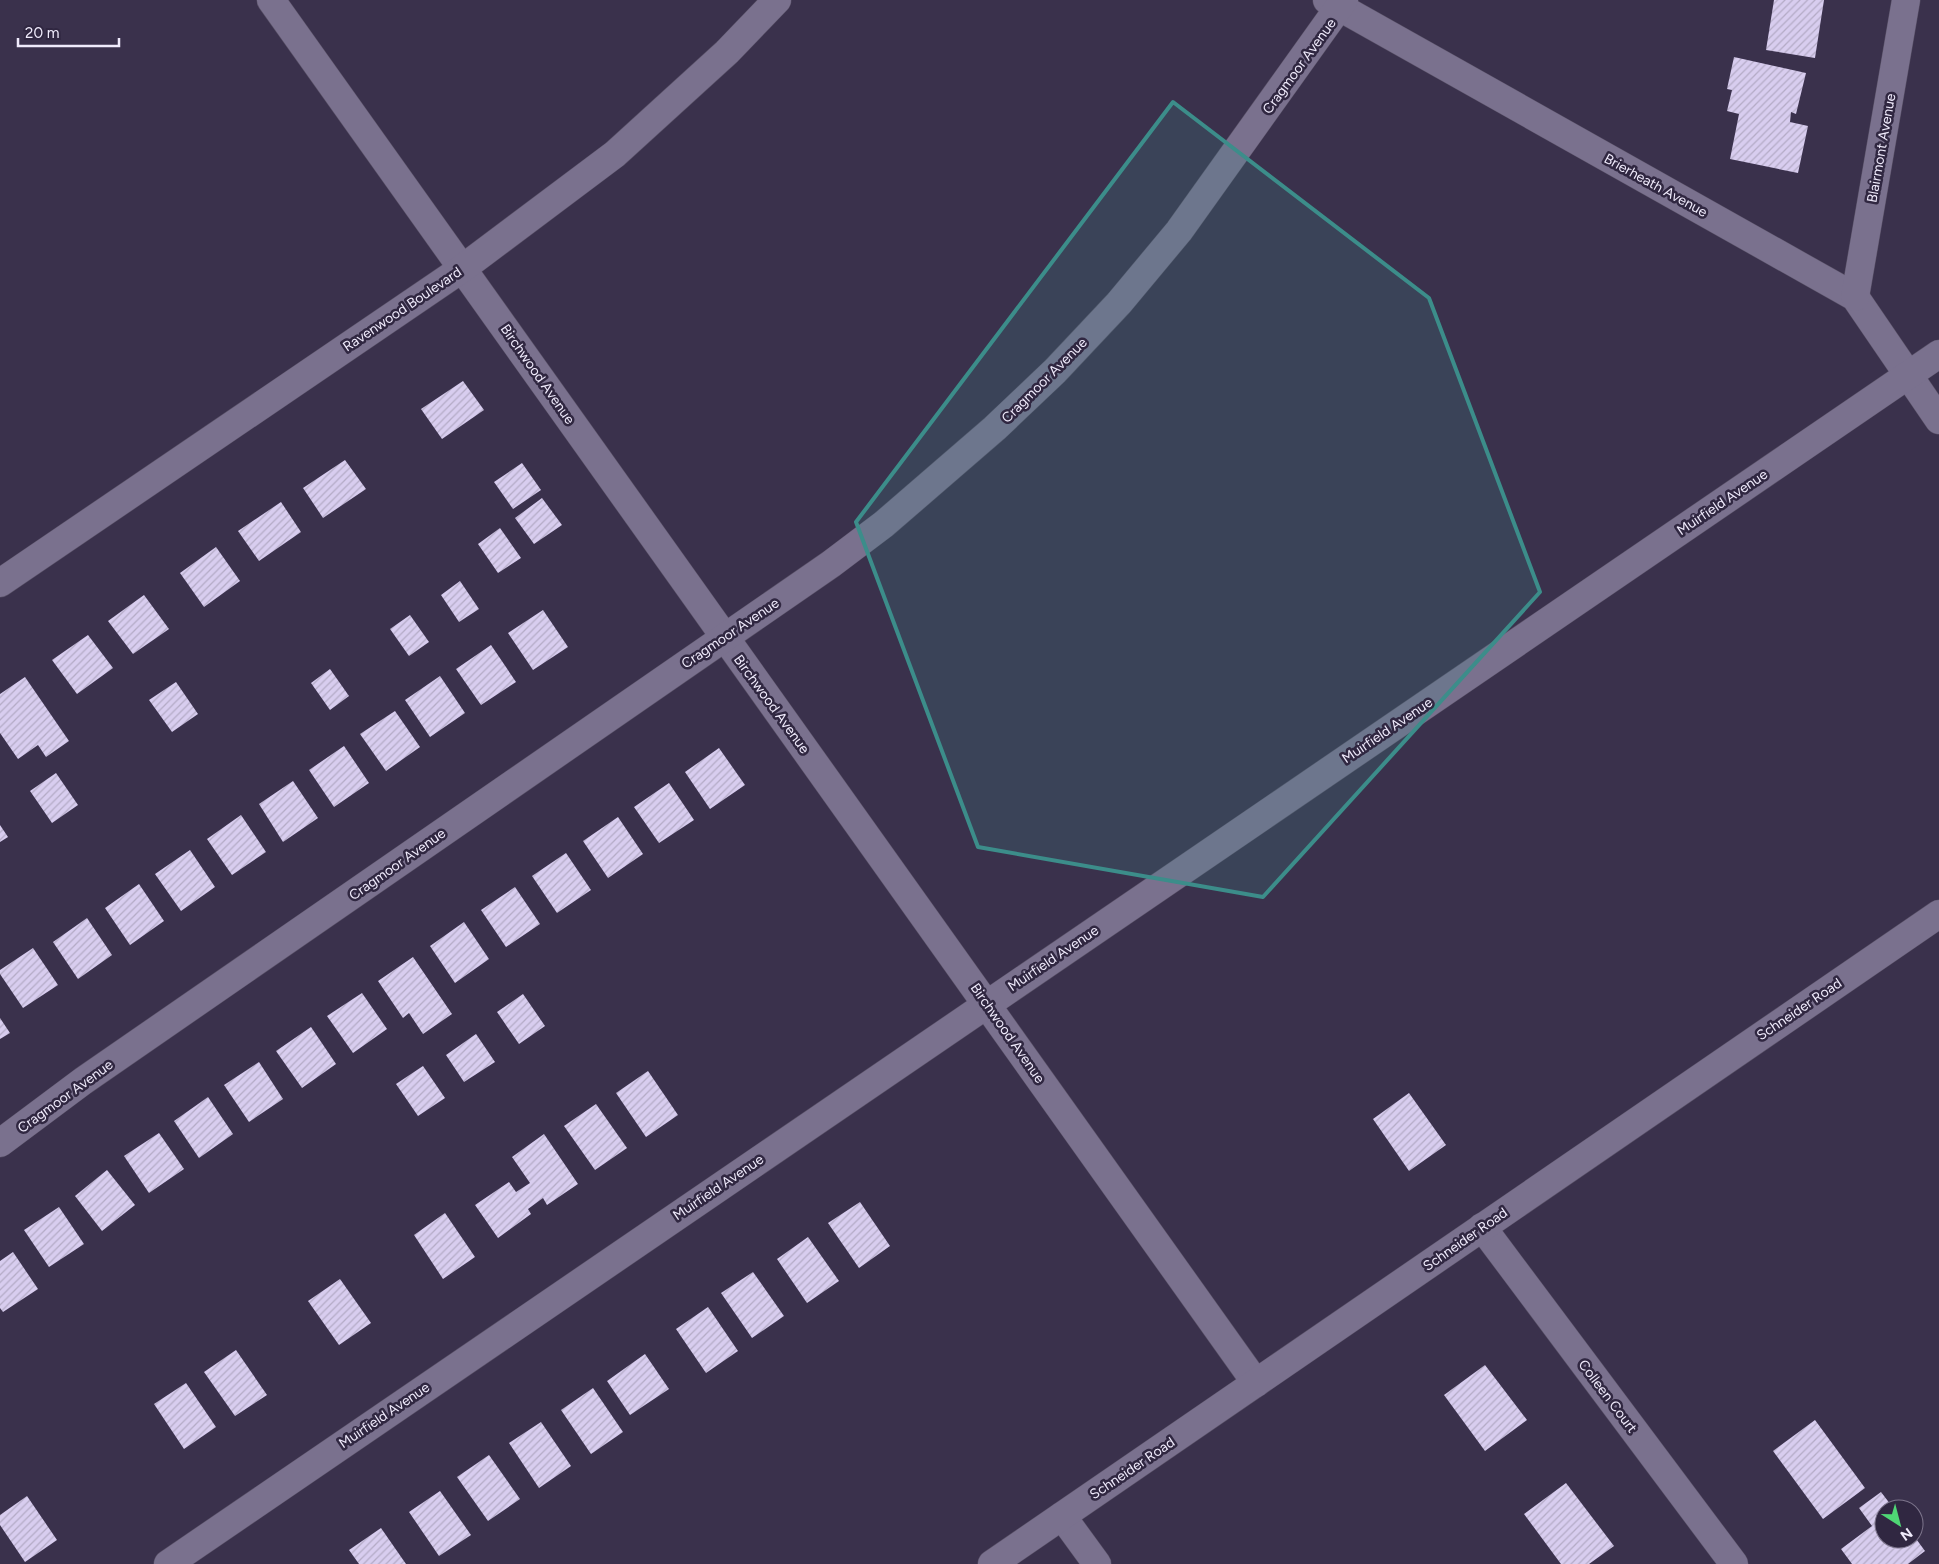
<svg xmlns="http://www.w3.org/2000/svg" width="1939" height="1564" font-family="Figtree,sans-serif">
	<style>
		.building { fill: url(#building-hatch) }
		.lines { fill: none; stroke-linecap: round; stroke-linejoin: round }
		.street-casing { stroke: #585066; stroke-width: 29 }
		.street { stroke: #7a718e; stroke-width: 28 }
		.marked { fill: #3c8d8a; fill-opacity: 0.2; stroke: #3c8d8a; stroke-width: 4; stroke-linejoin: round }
		.labels { text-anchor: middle; stroke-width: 5; stroke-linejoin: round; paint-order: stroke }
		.street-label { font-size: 14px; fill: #f0ebfc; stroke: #302741 }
	</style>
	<defs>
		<pattern id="building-hatch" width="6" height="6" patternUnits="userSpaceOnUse" patternTransform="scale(1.25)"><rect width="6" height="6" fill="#d8cdef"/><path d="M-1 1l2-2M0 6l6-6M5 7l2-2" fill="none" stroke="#b4abc6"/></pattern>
	</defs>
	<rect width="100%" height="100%" fill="#3a314c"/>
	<g class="building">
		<polygon points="1774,0 1824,0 1815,58 1766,50"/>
		<polygon points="1734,57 1806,73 1796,114 1791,112 1790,122 1808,126 1798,173 1730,159 1739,114 1727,111 1732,90 1727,89"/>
		<polygon points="463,381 484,410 442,439 421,409"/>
		<polygon points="345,460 366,489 323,518 303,488"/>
		<polygon points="522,463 541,490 513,509 494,482"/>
		<polygon points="542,498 562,525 534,544 515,518"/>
		<polygon points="281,502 301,532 259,561 238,531"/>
		<polygon points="500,528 521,558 498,573 478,544"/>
		<polygon points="216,547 240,581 204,607 180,573"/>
		<polygon points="460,581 479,609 459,622 441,595"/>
		<polygon points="144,595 169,629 133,654 108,621"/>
		<polygon points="543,610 568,647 533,670 508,633"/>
		<polygon points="410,615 429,642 409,656 390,629"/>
		<polygon points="88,635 113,668 77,694 52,660"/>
		<polygon points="491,645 516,682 481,705 456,669"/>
		<polygon points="330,669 349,696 330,710 311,683"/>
		<polygon points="440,676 465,713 430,737 405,700"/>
		<polygon points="25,677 69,741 46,757 38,745 18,759 0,733 0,694"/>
		<polygon points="176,682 198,714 172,732 149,700"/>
		<polygon points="395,711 420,747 386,771 360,734"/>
		<polygon points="344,746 369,783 334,807 309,770"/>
		<polygon points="719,748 745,785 710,809 685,772"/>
		<polygon points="56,773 78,805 52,823 30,791"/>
		<polygon points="293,781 318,818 283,842 259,804"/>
		<polygon points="669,783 694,820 659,843 634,807"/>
		<polygon points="241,815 266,852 232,875 207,839"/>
		<polygon points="618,817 643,854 608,878 583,841"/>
		<polygon points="0,825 8,837 0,842"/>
		<polygon points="190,850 215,887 181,911 155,874"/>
		<polygon points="566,853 591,890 557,913 532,876"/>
		<polygon points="139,884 164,921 130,945 105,908"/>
		<polygon points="515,887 540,924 506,947 481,910"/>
		<polygon points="87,918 112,955 78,979 53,942"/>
		<polygon points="464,922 489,959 455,983 430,946"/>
		<polygon points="33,948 58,985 23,1008 0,974 0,970"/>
		<polygon points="413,957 452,1014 423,1034 409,1013 403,1018 378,981"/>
		<polygon points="362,993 387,1029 353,1053 327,1016"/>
		<polygon points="523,994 545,1026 519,1044 497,1012"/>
		<polygon points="0,1018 10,1033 0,1039"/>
		<polygon points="311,1027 336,1064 302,1088 276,1051"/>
		<polygon points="476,1034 495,1062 464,1082 446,1055"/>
		<polygon points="259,1062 283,1099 249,1122 224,1085"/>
		<polygon points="423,1066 445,1098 418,1116 396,1084"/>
		<polygon points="648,1071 678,1115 646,1137 616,1093"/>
		<polygon points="1409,1093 1446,1145 1409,1171 1373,1119"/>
		<polygon points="208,1097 233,1134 199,1158 174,1121"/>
		<polygon points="596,1104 627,1148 595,1170 564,1126"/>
		<polygon points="159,1133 184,1169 149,1193 124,1156"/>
		<polygon points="544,1134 578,1184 547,1205 543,1198 528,1209 531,1214 498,1238 475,1205 509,1182 516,1192 530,1183 512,1157"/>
		<polygon points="107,1170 135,1205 102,1231 75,1196"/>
		<polygon points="860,1202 890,1246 859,1268 828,1223"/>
		<polygon points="59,1207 84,1244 49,1267 24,1230"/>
		<polygon points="445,1213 475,1257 443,1279 414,1235"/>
		<polygon points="808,1237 839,1281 807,1303 777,1259"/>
		<polygon points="13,1252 38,1289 3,1312 0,1308 0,1261"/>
		<polygon points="753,1272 784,1316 752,1338 721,1293"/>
		<polygon points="340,1279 371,1323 339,1345 308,1301"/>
		<polygon points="708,1307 738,1351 706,1373 676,1329"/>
		<polygon points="236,1350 267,1395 235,1416 204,1372"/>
		<polygon points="645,1354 669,1389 630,1415 607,1381"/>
		<polygon points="1485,1365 1527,1420 1485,1451 1444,1395"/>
		<polygon points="186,1383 216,1427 184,1449 154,1404"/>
		<polygon points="593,1388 623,1432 591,1454 561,1410"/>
		<polygon points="1815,1420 1865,1488 1823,1519 1773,1451"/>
		<polygon points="541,1422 571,1466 539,1488 509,1443"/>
		<polygon points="489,1455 520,1499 488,1521 457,1477"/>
		<polygon points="1566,1483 1614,1546 1589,1564 1561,1564 1524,1514"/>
		<polygon points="440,1491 471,1535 439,1556 409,1512"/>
		<polygon points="1881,1492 1894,1509 1884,1509 1884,1539 1914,1539 1914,1536 1925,1551 1908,1564 1852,1564 1841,1549 1872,1526 1859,1508"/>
		<polygon points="27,1496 57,1540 25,1562 0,1525 0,1515"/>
		<polygon points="381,1528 406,1564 359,1564 349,1550"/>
	</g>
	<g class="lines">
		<g class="street-casing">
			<g id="street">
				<polyline points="271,0 1256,1383"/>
				<polyline points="1327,0 1855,297 1939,420"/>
				<polyline points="1855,297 1906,0"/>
				<polyline points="0,583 463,268 615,154 727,52 777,0"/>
				<polyline points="0,1143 83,1081 831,564 884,524 995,428 1055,371 1119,303 1179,231 1344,0"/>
				<polyline points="1482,1227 1734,1564"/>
				<polyline points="1062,1516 1097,1564"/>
				<polyline points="168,1564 1939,354"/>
				<polyline points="992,1564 1939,914"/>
			</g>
		</g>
		<use href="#street" class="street"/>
	</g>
	<path class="marked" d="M1173,102l256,196 111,294 -277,305 -285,-50 -122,-325z"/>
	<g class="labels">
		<g class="street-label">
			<text transform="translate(1299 66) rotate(-54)" y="5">Cragmoor Avenue</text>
			<text transform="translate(1881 148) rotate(-80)" y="5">Blairmont Avenue</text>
			<text transform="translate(1656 185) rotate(29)" y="5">Brierheath Avenue</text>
			<text transform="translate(402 309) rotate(-34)" y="5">Ravenwood Boulevard</text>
			<text transform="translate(538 374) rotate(55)" y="5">Birchwood Avenue</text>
			<text transform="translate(1044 380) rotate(-45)" y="5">Cragmoor Avenue</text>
			<text transform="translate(1722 502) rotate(-34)" y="5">Muirfield Avenue</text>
			<text transform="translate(730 633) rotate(-34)" y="5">Cragmoor Avenue</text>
			<text transform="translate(772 704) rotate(54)" y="5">Birchwood Avenue</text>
			<text transform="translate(1387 730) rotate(-34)" y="5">Muirfield Avenue</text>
			<text transform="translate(397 864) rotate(-35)" y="5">Cragmoor Avenue</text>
			<text transform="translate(1053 958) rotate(-34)" y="5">Muirfield Avenue</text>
			<text transform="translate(1799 1009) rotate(-34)" y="5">Schneider Road</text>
			<text transform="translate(1008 1033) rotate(55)" y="5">Birchwood Avenue</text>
			<text transform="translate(65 1096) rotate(-36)" y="5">Cragmoor Avenue</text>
			<text transform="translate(718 1187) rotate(-34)" y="5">Muirfield Avenue</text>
			<text transform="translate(1465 1239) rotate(-35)" y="5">Schneider Road</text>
			<text transform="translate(1608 1396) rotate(53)" y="5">Colleen Court</text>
			<text transform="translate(384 1415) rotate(-34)" y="5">Muirfield Avenue</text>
			<text transform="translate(1132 1468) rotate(-34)" y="5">Schneider Road</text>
		</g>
	</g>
	<g transform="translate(1899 1524) rotate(144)"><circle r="24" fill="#302741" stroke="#7d758c"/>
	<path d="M0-4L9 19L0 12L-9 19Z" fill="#4fd675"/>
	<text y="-8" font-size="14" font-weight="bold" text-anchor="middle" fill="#f0ebfc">N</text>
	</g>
	<path d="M18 38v8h101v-8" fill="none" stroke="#f0ebfc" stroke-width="2.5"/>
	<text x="25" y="38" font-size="15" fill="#f0ebfc" stroke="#302741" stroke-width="4" paint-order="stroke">20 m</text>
</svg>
